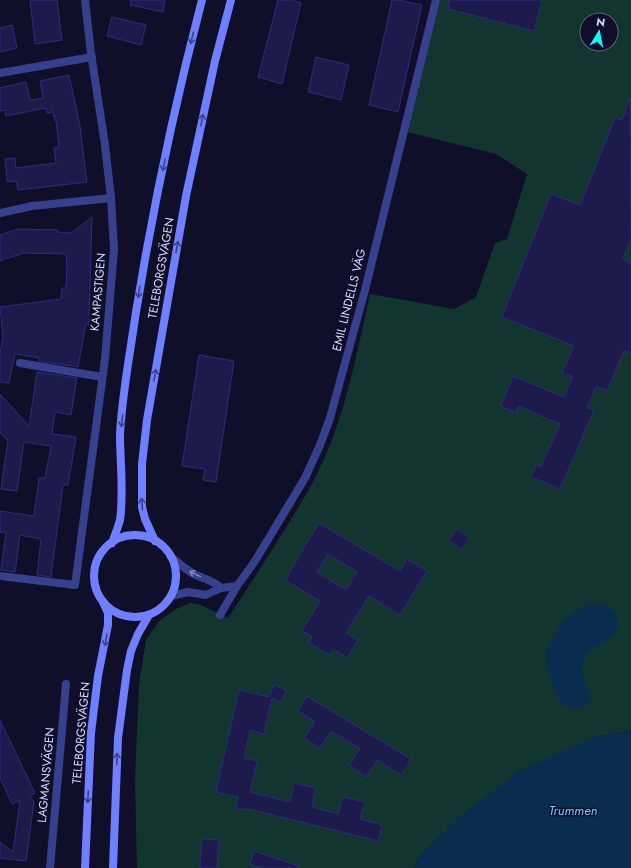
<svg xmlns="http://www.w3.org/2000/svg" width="631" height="868" font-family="Jost,sans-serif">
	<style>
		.green { fill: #12352f; fill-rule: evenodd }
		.water { fill: #092c4f }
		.building { fill: #1d1a4c; stroke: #2f2b7a; fill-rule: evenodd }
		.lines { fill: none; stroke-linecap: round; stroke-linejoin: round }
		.street { stroke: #37408c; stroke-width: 8 }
		.secondary { stroke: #6f7fff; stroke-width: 8 }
		.oneway { stroke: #3b418a }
		.oneway2 { stroke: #7f85c0 }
		.labels { text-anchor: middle; stroke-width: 3; stroke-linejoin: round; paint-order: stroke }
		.street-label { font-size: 12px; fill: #d8d9ff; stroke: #100f2a }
		.water-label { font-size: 13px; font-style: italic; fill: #66cdff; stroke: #100f2a }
	</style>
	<rect width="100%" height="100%" fill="#100f2a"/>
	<path class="green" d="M440,0h191v731l-37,6 -172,116 -8,15h-277l-2,-89 4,-94 7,-45 13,-19 17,-12 14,-6 11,2 27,13c21,-32 42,-64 62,-97 8,-13 16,-26 23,-39 31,-58 43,-125 57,-188l84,15 22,-12 19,-54 12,-4 20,-65 -31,-20 -89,-22zM587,20h24v24h-24z"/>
	<g class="water">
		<path d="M598,603c9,3 15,5 19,14 10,20 -29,27 -34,43 -4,13 4,27 9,39 -26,28 -41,-10 -44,-32 -1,-4 -2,-9 -2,-13 0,-3 3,-8 5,-11 8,-20 24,-37 47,-40z"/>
		<polygon points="631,731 631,868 414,868 422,853 459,817 518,772 594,737"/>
	</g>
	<g class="building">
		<polygon points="30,0 57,0 62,40 35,44"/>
		<polygon points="131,0 165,0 163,12 130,5"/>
		<polygon points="278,0 291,0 301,3 282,84 258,77"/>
		<polygon points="392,0 399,0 422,5 398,112 369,105"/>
		<polygon points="450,0 542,0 534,31 448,9"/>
		<polygon points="112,17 146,25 141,45 107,36"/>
		<polygon points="12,25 17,48 0,52 0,28"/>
		<polygon points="316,57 349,65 341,100 308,92"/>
		<polygon points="69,75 80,126 87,182 18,190 16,181 7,182 5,159 15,158 16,168 56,163 54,148 59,147 56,121 55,121 53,112 47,113 46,108 6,116 5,110 0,111 0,88 26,82 30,100 43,98 40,81"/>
		<polygon points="630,98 631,239 623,259 631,263 631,353 624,351 607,391 596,386 587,408 594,410 560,489 531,477 536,465 541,467 560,424 518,406 516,413 501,406 513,376 564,397 573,377 562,372 574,346 502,317 551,194 580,205 615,118 622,120"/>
		<polygon points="92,217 89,324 86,324 78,367 39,361 39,358 15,354 9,383 0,382 0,353 3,337 0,307 61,299 62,288 66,288 67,267 66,254 23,253 0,261 0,235 18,229 57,230 57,232 71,233"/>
		<polygon points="199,355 234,361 216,482 203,480 205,469 182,466"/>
		<polygon points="37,372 77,378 71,415 55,412 52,434 76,437 68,485 63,485 51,577 37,575 41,539 20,535 15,572 1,570 6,533 0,532 0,511 34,516 39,478 45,478 51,446 24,442 17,491 1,489 8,439 6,439 0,433 0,394 29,426"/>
		<path d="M319,523l81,48 7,-12 20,12 -27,44 -31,-19 -23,37 12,7 -11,18 -14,-9 -4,6 -20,-12 3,-6 -10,-6 18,-30 -35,-21zM328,554l29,18 -11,18 -29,-18z"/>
		<polygon points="457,529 469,538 462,549 449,540"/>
		<polygon points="274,685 286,690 281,702 272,698 264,734 250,730 244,758 257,761 250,792 290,802 294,783 316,788 312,807 338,814 343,797 365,802 360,819 382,825 378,841 249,809 249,810 236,808 238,797 216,792 239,690 269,697"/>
		<polygon points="307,696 411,759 401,775 377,760 366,777 349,765 360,749 331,731 320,748 304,738 315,722 298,711"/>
		<polygon points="0,720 35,793 30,796 34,802 26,861 0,858 0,842 13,852 20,800 12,804 0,778"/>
		<polygon points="202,839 219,840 217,868 200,868"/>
		<polygon points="254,851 299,866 299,868 262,868 250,864"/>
	</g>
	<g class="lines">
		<g class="street">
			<polyline points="0,73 92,57"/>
			<polyline points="0,213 32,206 111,198"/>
			<polyline points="20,363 102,377"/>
			<path d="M171,557c7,5 14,12 21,16 10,6 20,6 29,15"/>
			<polyline points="0,576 75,585 105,359 114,249 111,198 105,145 91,53 85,0"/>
			<polyline points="171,596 188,592 206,595 221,588 237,586"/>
			<polyline points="220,615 237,586 255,561 305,478 320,445 330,418 365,290 436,0"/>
			<polyline points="50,868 66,684"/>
		</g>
		<g class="secondary">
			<circle cx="135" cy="576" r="41"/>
			<polyline points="155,541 145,519 142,507 142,464 147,420 186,196 215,61 231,0"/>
			<path d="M112,543c3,-8 6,-16 8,-23 4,-26 0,-59 0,-85 1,-21 4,-43 7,-64 18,-125 43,-249 75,-371"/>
			<polyline points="85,868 91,733 98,676 108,625 108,613 103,602"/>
			<polyline points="113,868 118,738 127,670 131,651 138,634 149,615"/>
		</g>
	</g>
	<defs><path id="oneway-shaft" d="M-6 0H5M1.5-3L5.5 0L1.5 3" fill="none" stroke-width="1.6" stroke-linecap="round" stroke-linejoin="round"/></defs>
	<g class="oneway">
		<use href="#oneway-shaft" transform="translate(192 38) rotate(104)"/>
		<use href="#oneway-shaft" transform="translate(202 120) rotate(-78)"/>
		<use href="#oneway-shaft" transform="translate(164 165) rotate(102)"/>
		<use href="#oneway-shaft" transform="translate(177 247) rotate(-80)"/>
		<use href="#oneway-shaft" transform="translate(139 292) rotate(99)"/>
		<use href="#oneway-shaft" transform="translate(155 375) rotate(-80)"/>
		<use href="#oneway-shaft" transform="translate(122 421) rotate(96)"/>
		<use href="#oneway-shaft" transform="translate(142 504) rotate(-94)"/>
		<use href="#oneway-shaft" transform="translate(106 640) rotate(99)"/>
		<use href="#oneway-shaft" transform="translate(117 759) rotate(-88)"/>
		<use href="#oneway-shaft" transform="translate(88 797) rotate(93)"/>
	</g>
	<use class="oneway2" href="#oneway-shaft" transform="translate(195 574) rotate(-154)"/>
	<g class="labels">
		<g class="street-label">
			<text transform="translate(161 268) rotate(-80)" y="4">TELEBORGSVÄGEN</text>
			<text transform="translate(98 292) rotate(-85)" y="4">KAMPASTIGEN</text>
			<text transform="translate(349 300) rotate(-76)" y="4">EMIL LINDELLS VÄG</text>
			<text transform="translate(81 733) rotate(-85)" y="4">TELEBORGSVÄGEN</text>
			<text transform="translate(46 775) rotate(-85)" y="4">LAGMANSVÄGEN</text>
		</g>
		<g class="water-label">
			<text x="573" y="815">Trummen</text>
		</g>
	</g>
	<g transform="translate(599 32) rotate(10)"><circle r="19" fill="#100f2a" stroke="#60607f"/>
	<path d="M0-3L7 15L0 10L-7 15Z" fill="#04fff6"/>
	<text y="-6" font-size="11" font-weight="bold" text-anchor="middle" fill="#d8d9ff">N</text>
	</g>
</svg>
